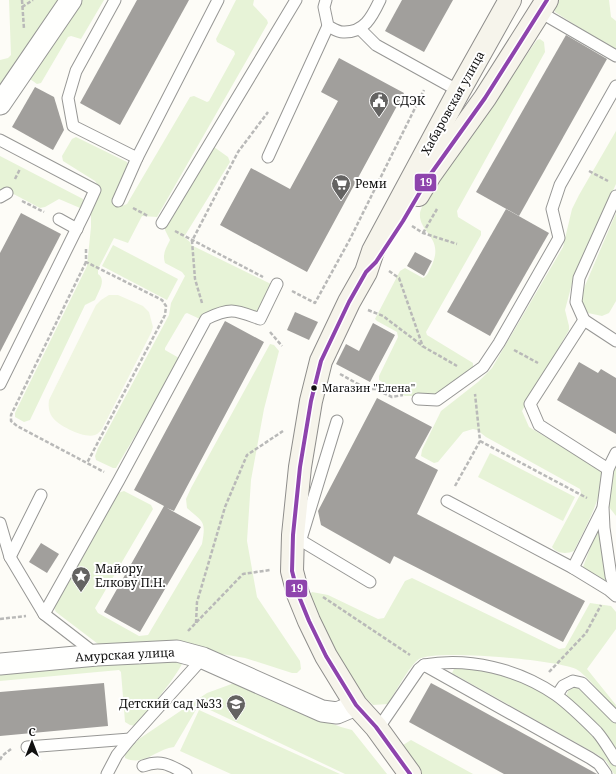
<svg xmlns="http://www.w3.org/2000/svg" width="616" height="774" font-family="'Noto Serif',serif">
	<style>
		.green { fill: #e7f3d7 }
		.pitch { fill: #f0f6e1 }
		.building { fill: #a19f9c }
		.lines { fill: none; stroke-linecap: round; stroke-linejoin: round }
		.service-casing { stroke: #979795; stroke-width: 13 }
		.minor-casing { stroke: #979795; stroke-width: 23 }
		.secondary-casing { stroke: #8e8d8b; stroke-width: 24 }
		.path { stroke: #b9b9b8; stroke-width: 2.5; stroke-dasharray: 4 2; stroke-linecap: butt }
		.service { stroke: #fffffe; stroke-width: 11 }
		.minor { stroke: #fffffe; stroke-width: 21 }
		.secondary { stroke: #f6f4eb; stroke-width: 22 }
		.bus-1-casing { stroke: #fff; stroke-width: 7 }
		.bus-1 { stroke: #8e44ad; stroke-width: 4 }
		.bus-dot { fill: #111; stroke: #fff; stroke-width: 1.5 }
		.labels { text-anchor: middle; stroke-width: 4; stroke-linejoin: round; paint-order: stroke }
		.bus-label { font-size: 11px; fill: #111; stroke: #fff; text-anchor: start }
		.poi-label { font-size: 12px; fill: #111; stroke: #fff; text-anchor: start }
		.street-label { font-size: 12px; fill: #111; stroke: #fff }
		.line-badge { stroke: #fff; stroke-width: 1.5 }
		.badge-label { font-size: 11px; text-anchor: middle; font-weight: bold; fill: #fff }
	</style>
	<rect width="100%" height="100%" fill="#fdfcf7"/>
	<g class="green">
		<polygon points="9,0 64,0 0,92 0,60 8,58 11,55"/>
		<polygon points="75,0 104,0 81,39 71,36 68,37 41,83 37,84 30,79"/>
		<path d="M236,0h18l-1,5 14,15 1,3 -111,194 -15,-1 -14,27 -14,-5 -16,31v5c9,6 0,18 -3,26l-10,5 -55,115 -6,2 -9,-5v-4l72,-147 4,-39v-17l8,-23 -4,-6 -32,-20 -1,-5 10,-17 4,-2 51,25 1,3 -14,36v4l5,2 8,-3 63,-107 4,-1 13,6 2,-1 26,-47 -1,-3 -17,-9 -1,-3z"/>
		<polygon points="557,0 609,0 611,17 616,21 616,51 555,12 554,8"/>
		<path d="M540,39l4,3 1,10 -88,159 1,6 23,14v4l-55,97 1,3 46,28v5l-39,28h-29l-26,-16v-4l19,-39 -1,-5 -20,-11 -2,-2 25,-48 5,-3 18,10c4,-2 5,-5 7,-9 17,-32 -12,-35 -10,-56 0,-2 2,-6 3,-9l111,-160 3,-4z"/>
		<path d="M616,131v53l-42,92 -9,34 4,16v4l-47,81 7,16 72,43c7,18 -19,64 -27,81 -7,3 -17,3 -22,-4l29,-54 -1,-4 -94,-52 -9,-7 -4,-1 -10,3 -25,30 -4,1 -13,-7 1,-6 19,-39 37,-29 14,-14 71,-121 9,-38 7,-14z"/>
		<path d="M214,147l14,10 2,5 -46,75 6,5 1,3 80,39 1,2 -13,25 -5,3c-6,-3 -14,-8 -21,-8 -12,-1 -26,4 -31,14l-15,-7 -2,1 -20,34v2l14,8 1,2 -64,108h-3l-17,-8 -1,-4 3,-8 71,-133 2,-12 14,-27 -3,-4 -17,-9c-3,-9 1,-15 5,-23l-5,-10v-4z"/>
		<polygon points="0,156 83,199 83,202 80,208 59,199 45,207 40,208 6,190 0,193"/>
		<polygon points="616,213 616,301 609,313 602,316 588,313 583,307 581,295"/>
		<polygon points="113,245 178,279 167,300 102,266"/>
		<path d="M270,344l4,1 5,6 -15,58 -13,71 -4,61 10,56 43,64 1,8 -4,4h-5l-47,-15 -58,-10 -85,-1 -46,-35 -2,-4 64,-115 6,-2 27,14 2,4 -58,99 3,5 41,23 9,-1 54,-91c4,-23 2,-21 -15,-36l-1,-9 5,-11z"/>
		<polygon points="490,453 575,497 563,521 478,477"/>
		<polygon points="616,462 616,516 609,507 608,503 611,474"/>
		<polygon points="599,528 608,583 606,584 583,567 597,530"/>
		<path d="M412,578l147,71 6,-1 25,-45 21,3 5,6v17l-29,40 29,36v6c-9,-10 -30,-37 -40,-42 -19,-9 -140,-20 -157,-10 -10,7 -24,34 -31,45l-15,1 -19,-18 -14,-24 -32,-67 4,-4 16,3 50,24 6,-1 21,-37z"/>
		<path d="M185,658c-10,22 -34,48 -49,68l-6,-1 -5,-3 -4,-50 -2,-2 -119,11v-12z"/>
		<polygon points="457,667 469,668 488,672 520,681 546,693 596,734 616,763 616,774 614,774 606,761 598,755 452,673 454,669"/>
		<path d="M237,682l27,8 41,26 20,5 16,6 11,3 35,44h-42l-137,-65 -11,-1 -23,39c-18,2 -30,20 -49,11v-5l14,-14 68,-46z"/>
		<polygon points="574,685 582,686 616,722 616,753 566,696 569,689"/>
		<polygon points="199,710 340,774 231,774 180,751"/>
		<polygon points="411,740 473,774 418,774 400,747"/>
	</g>
	<path class="pitch" d="M109,295h9l25,11 6,6 4,15 -2,6 -49,96c-2,2 -4,5 -7,6 -10,4 -36,-9 -42,-17 -4,-5 -5,-12 -4,-18l47,-95 5,-5z"/>
	<g class="building">
		<polygon points="137,0 189,0 120,125 80,103"/>
		<polygon points="402,0 453,0 424,52 385,31"/>
		<polygon points="566,35 607,59 519,216 476,192"/>
		<polygon points="339,58 404,93 307,272 220,225 251,168 290,189 338,101 321,92"/>
		<polygon points="35,87 54,97 64,130 53,150 12,127"/>
		<polygon points="506,209 549,233 490,336 447,312"/>
		<polygon points="21,213 61,234 0,352 0,253"/>
		<polygon points="415,252 432,261 424,276 407,266"/>
		<polygon points="295,312 318,322 309,340 287,330"/>
		<polygon points="225,321 264,342 174,511 167,508 201,527 140,632 104,612 164,506 134,490"/>
		<polygon points="373,323 395,335 370,382 336,364 346,344 359,351"/>
		<polygon points="579,362 598,373 601,369 616,378 616,434 557,400"/>
		<polygon points="377,398 432,427 415,458 438,470 417,514 585,601 563,642 394,556 390,564 321,525 318,511"/>
		<polygon points="41,543 59,554 47,573 29,562"/>
		<polygon points="104,683 108,726 0,736 0,692"/>
		<polygon points="431,683 446,691 597,774 504,774 409,722"/>
	</g>
	<g class="lines">
		<g class="service-casing">
			<g id="service">
				<polyline points="115,0 76,71 68,98 73,126 137,158"/>
				<path d="M326,0l-2,7 4,19c4,2 10,6 15,6 21,1 29,-15 37,-32"/>
				<polyline points="540,12 616,56"/>
				<polyline points="360,29 376,45 459,91"/>
				<polyline points="0,140 95,190 85,212 0,384"/>
				<polyline points="268,157 328,26"/>
				<polyline points="0,197 7,193"/>
				<polyline points="118,201 137,158 218,0"/>
				<polyline points="59,219 77,229"/>
				<polyline points="162,223 296,0"/>
				<polyline points="584,320 576,302 579,278 616,196"/>
				<polyline points="418,399 437,400 483,367 499,343 559,238 552,209 560,185 616,86"/>
				<polyline points="616,453 608,469 603,507 604,528 611,576 616,592"/>
				<polyline points="608,469 539,425 530,404 584,320 616,341"/>
				<polyline points="447,501 573,568 609,590 616,596"/>
				<polyline points="0,523 10,557 44,614 97,655"/>
				<polyline points="295,537 370,582"/>
				<polyline points="301,539 337,421"/>
				<polyline points="10,557 41,495"/>
				<polyline points="573,568 602,510"/>
				<path d="M44,614l75,-134 87,-161c25,-12 29,-9 54,0l17,-35"/>
				<path d="M424,665c45,-8 94,4 132,30 14,10 28,24 41,37 7,8 13,19 19,28"/>
				<polyline points="557,695 563,686 573,681 582,683 616,717"/>
				<polyline points="376,727 382,723 419,669 424,665 590,758 599,764 606,774"/>
				<polyline points="27,747 130,739"/>
				<path d="M143,766c18,-7 27,-1 43,8"/>
				<polyline points="107,774 117,755 130,739 203,658"/>
			</g>
		</g>
		<g class="minor-casing">
			<g id="minor">
				<polyline points="0,104 71,0"/>
				<polyline points="0,664 97,655 177,651 203,658 322,711 337,713 356,705"/>
			</g>
		</g>
		<g class="secondary-casing">
			<g id="secondary">
				<polyline points="418,195 430,175 485,98 547,0"/>
				<polyline points="410,774 376,727 356,705 326,656 309,621 298,594 292,571 293,535 300,467 311,401 321,361 349,302 366,272 373,251 459,91 510,0"/>
			</g>
		</g>
		<g class="path">
			<polyline points="22,0 24,29"/>
			<polyline points="22,7 33,0"/>
			<polyline points="589,171 608,181"/>
			<polyline points="15,179 20,169"/>
			<polyline points="22,201 44,212"/>
			<polyline points="133,208 148,216"/>
			<polyline points="412,226 423,233 457,244"/>
			<polyline points="175,231 263,277"/>
			<polyline points="423,233 437,209"/>
			<polyline points="86,249 86,262 162,300 166,306 165,315 87,463"/>
			<polyline points="86,262 11,415 11,421 17,426 104,472"/>
			<polyline points="389,271 399,278 423,347"/>
			<polyline points="292,291 315,303 350,239 424,90"/>
			<polyline points="202,303 195,279 192,241 238,152 268,112"/>
			<polyline points="368,310 383,316 424,347 457,366"/>
			<polyline points="270,332 282,346"/>
			<polyline points="514,350 538,363"/>
			<polyline points="340,374 367,389 375,389 392,397 403,395"/>
			<polyline points="480,441 587,498"/>
			<polyline points="455,486 480,441 475,394"/>
			<polyline points="323,597 410,655"/>
			<polyline points="0,619 26,616"/>
			<polyline points="196,623 197,602 225,507 247,455 283,431"/>
			<polyline points="188,631 243,574 270,570"/>
			<polyline points="549,672 586,633 601,605"/>
			<polyline points="0,760 2,756 11,749"/>
		</g>
		<use href="#service" class="service"/>
		<use href="#minor" class="minor"/>
		<use href="#secondary" class="secondary"/>
		<g class="bus-1-casing">
			<polyline id="bus-1" points="410,774 376,727 356,705 326,656 309,621 298,594 292,571 293,535 300,467 311,401 321,361 349,302 366,272 376,262 403,221 430,175 485,98 547,0"/>
		</g>
		<use href="#bus-1" class="bus-1"/>
	</g>
	<defs>
		<g id="civic-pin" transform="scale(1)"><path d="M0 17L-7.5 6A9.5 9.5 0 1 1 7.5 6Z" fill="#646362" stroke="#fff"/><path d="M-.6-6.5H3V-4.5H.6V-3L4-1V1h2V6H-6V1h2V-1L-.6-3ZM-1.2 2.5V6h2.4V2.5Z" fill="#fff"/></g>
		<g id="supermarket-pin" transform="scale(1)"><path d="M0 17L-7.5 6A9.5 9.5 0 1 1 7.5 6Z" fill="#646362" stroke="#fff"/><path d="M-6-5.5h2.5l.6 2H6L4.5 2H-2.5L-4.4-4H-6ZM-1.5 3.2a1.3 1.3 0 1 0 .1 0ZM3 3.2a1.3 1.3 0 1 0 .1 0Z" fill="#fff"/></g>
		<g id="sight-pin" transform="scale(1)"><path d="M0 17L-7.5 6A9.5 9.5 0 1 1 7.5 6Z" fill="#646362" stroke="#fff"/><path d="M0-6L1.8-2.2L6-1.7L2.9 1.2L3.7 5.4L0 3.3L-3.7 5.4L-2.9 1.2L-6-1.7L-1.8-2.2Z" fill="#fff"/></g>
		<g id="school-pin" transform="scale(1)"><path d="M0 17L-7.5 6A9.5 9.5 0 1 1 7.5 6Z" fill="#646362" stroke="#fff"/><path d="M0-5L7-2L0 1L-7-2ZM-4 1L0 2.5L4 1V4Q0 6-4 4Z" fill="#fff"/></g>
	</defs>
	<g fill-rule="evenodd">
		<use href="#civic-pin" x="379" y="101"/>
		<use href="#supermarket-pin" x="341" y="184"/>
		<use href="#sight-pin" x="81" y="576"/>
		<use href="#school-pin" x="236" y="704"/>
	</g>
	<circle class="bus-dot" cx="314" cy="388" r="3.5"/>
	<g class="labels">
		<g class="bus-label">
			<text x="322" y="392">Магазин "Елена"</text>
		</g>
		<g class="poi-label">
			<text x="393" y="105">СДЭК</text>
			<text x="355" y="188">Реми</text>
			<text x="95" y="573">Майору<tspan x="95" dy="14">Елкову П.Н.</tspan></text>
			<text x="222" y="708" text-anchor="end">Детский сад №33</text>
		</g>
		<g class="street-label">
			<text transform="translate(453 103) rotate(-61)" y="4">Хабаровская улица</text>
			<text transform="translate(125 655) rotate(-3)" y="4">Амурская улица</text>
		</g>
	</g>
	<g class="line-badge">
		<rect x="414" y="173" width="23" height="19" rx="4" fill="#8e44ad"/>
		<rect x="285" y="579" width="23" height="19" rx="4" fill="#8e44ad"/>
	</g>
	<g class="badge-label">
		<text x="426" y="186">19</text>
		<text x="297" y="592">19</text>
	</g>
	<g transform="translate(32 742)" stroke="#ffffff" stroke-width="3" paint-order="stroke">
	<path d="M0-3L7 15L0 10L-7 15Z" fill="#111111"/>
	<text y="-6" font-size="11" font-weight="bold" text-anchor="middle" fill="#111111">С</text>
	</g>
</svg>
